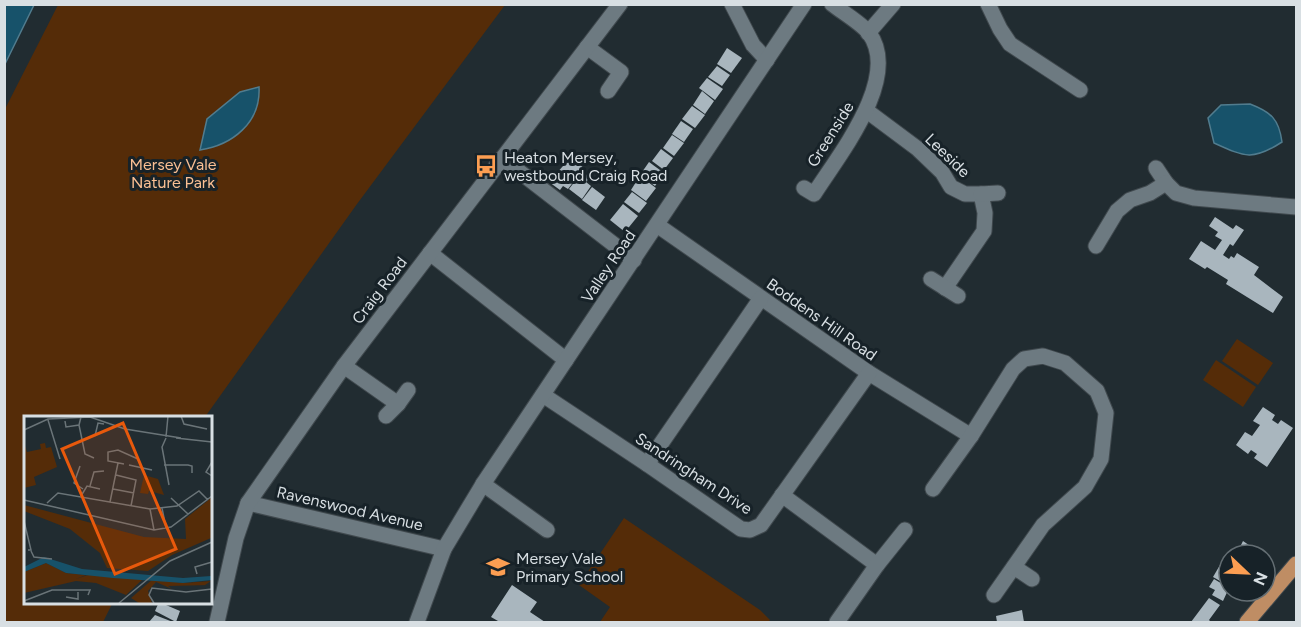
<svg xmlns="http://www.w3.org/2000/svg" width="1301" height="627" font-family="Figtree,sans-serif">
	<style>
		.green { fill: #552c08 }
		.water { fill: #17526a; stroke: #517c8e; stroke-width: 1.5 }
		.building { fill: #a9b6be }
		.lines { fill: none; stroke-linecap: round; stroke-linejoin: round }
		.minor-casing { stroke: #40494e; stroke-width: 17 }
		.major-casing { stroke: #40494e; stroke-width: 17 }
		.minor { stroke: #6d7a81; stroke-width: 15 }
		.major { stroke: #bf8d64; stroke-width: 15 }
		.labels { text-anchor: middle; stroke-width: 6; stroke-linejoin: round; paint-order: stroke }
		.street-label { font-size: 16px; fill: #d8dfe3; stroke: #172228 }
		.poi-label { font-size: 16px; fill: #d8dfe3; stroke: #172228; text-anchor: start }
		.park-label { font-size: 16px; fill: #fabf93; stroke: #172228 }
		.inset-road { fill: none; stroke: #6a7478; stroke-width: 1.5 }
		.view { fill: #e8590c; fill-opacity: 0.15; stroke: #e8590c; stroke-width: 3 }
		.inset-edge { fill: none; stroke: #d8dfe3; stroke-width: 3 }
	</style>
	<rect width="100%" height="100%" fill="#212c31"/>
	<g class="green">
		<polygon points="58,5 505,5 357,204 205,417 26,417 26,602 113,602 103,622 5,622 4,111"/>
		<polygon points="1237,339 1273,363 1258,385 1222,361"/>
		<polygon points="1216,360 1256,387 1243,407 1203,380"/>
		<polygon points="624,518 760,610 770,620 768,622 600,622 610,607 579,585"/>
	</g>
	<g class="water">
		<polygon points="5,4 34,5 5,64 4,5"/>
		<path d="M259,87c2,36 -27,58 -59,63l7,-31 33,-27z"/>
		<path d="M1250,104c21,8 29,15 32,38 -29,19 -37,15 -68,1l-6,-25 13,-13z"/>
	</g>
	<g class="building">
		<polygon points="727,48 742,58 731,73 717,64"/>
		<polygon points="717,66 730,75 722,86 708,77"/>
		<polygon points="707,78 723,89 715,100 699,88"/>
		<polygon points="702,91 714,101 705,114 693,105"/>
		<polygon points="692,106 705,115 695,128 682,119"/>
		<polygon points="681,121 693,129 684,142 672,134"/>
		<polygon points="672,135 684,143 674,156 663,148"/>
		<polygon points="661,149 673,158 664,170 652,161"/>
		<polygon points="570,158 584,168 568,189 563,186 560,190 549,182"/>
		<polygon points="649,162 664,173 655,186 640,175"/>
		<polygon points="582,172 590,177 586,182 591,186 582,199 569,189"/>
		<polygon points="644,179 656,188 646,201 631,190 636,182 640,184"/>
		<polygon points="592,187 605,197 596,210 582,200"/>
		<polygon points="632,192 647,203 639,213 624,202"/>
		<polygon points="623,204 638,216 625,232 610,220"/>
		<polygon points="1215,217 1233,229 1236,225 1244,230 1233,246 1230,244 1223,255 1229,259 1231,256 1234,258 1237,253 1259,267 1254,275 1283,297 1273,313 1226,284 1228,280 1207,267 1205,269 1189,259 1201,241 1215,250 1222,240 1215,236 1218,232 1209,226"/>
		<polygon points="1263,407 1275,415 1272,420 1278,424 1281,420 1293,428 1267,467 1254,458 1257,454 1251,450 1248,454 1236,445 1245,432 1252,436 1260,425 1253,421"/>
		<polygon points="1243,541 1259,552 1257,555 1230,555 1231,552 1236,555"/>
		<polygon points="1220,565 1229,570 1229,586 1213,577"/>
		<polygon points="1214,579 1229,588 1223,601 1212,595 1215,590 1209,587"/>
		<polygon points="512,585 537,602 530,612 545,622 497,622 498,621 491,617"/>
		<polygon points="1209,598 1220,605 1209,620 1210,621 1191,622"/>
		<polygon points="159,602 180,611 176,622 155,611"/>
		<polygon points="1022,610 1024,622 997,622 996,616"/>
		<polygon points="155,615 173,622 149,622"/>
	</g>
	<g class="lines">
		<g class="minor-casing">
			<g id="minor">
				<polyline points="732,4 753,45 767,60"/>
				<polyline points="988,4 1000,29 1010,44 1080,90"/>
				<polyline points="868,33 893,4"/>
				<polyline points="587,47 621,72 608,91"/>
				<polyline points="867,111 918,149 942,172 951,187 965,194 981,194 985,213 984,231 945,288"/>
				<polyline points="503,159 634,260"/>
				<polyline points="1156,168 1166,183"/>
				<path d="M804,188l10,6c24,-38 88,-116 55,-161 -8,-10 -27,-21 -37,-29"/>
				<polyline points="981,194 998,193"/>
				<polyline points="657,225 869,373 971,436"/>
				<polyline points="1096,246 1117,211 1130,200 1150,193 1166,183 1176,193 1194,198 1296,207"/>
				<polyline points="430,253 566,360"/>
				<polyline points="931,279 958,296"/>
				<polyline points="344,366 398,404"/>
				<polyline points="543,395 647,464 741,529 750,530 761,525 869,373"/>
				<polyline points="386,416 398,404 408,390"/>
				<polyline points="647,464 761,298"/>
				<polyline points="483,484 547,530"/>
				<polyline points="933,489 971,436 1013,369 1024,359 1043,356 1065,363 1097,391 1106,413 1101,459 1085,487 1043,525 994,595"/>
				<polyline points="782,495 877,565"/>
				<polyline points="248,503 444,549"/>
				<polyline points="1014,567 1032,579"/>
				<polyline points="217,622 236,538 248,503 344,366 620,4"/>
				<polyline points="417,622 444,549 483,484 804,4"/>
				<polyline points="837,622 877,565 905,530"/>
			</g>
		</g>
		<g class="major-casing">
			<polyline id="major" points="1247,622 1296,564"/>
		</g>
		<use href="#minor" class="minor"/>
		<use href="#major" class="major"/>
	</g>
	<defs>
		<g id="bus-bare" transform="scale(1.8)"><path d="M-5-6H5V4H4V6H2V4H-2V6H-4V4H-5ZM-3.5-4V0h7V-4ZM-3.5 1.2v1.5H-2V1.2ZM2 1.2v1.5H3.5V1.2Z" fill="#fc9e52" stroke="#172228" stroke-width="2.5" paint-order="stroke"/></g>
		<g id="school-bare" transform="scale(1.8)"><path d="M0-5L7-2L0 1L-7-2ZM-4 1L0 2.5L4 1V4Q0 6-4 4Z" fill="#fc9e52" stroke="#172228" stroke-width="2.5" paint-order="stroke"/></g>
	</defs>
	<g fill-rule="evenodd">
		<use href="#bus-bare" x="486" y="166"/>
		<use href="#school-bare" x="498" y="567"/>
	</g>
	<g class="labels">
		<g class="street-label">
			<text transform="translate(830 134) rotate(-58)" y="6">Greenside</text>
			<text transform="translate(948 155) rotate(44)" y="6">Leeside</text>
			<text transform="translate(608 266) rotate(-56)" y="6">Valley Road</text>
			<text transform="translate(379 290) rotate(-53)" y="6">Craig Road</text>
			<text transform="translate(822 319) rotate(35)" y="6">Boddens Hill Road</text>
			<text transform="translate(694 473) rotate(33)" y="6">Sandringham Drive</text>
			<text transform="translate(350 508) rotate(13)" y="6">Ravenswood Avenue</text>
		</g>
		<g class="poi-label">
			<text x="504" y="163">Heaton Mersey,<tspan x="504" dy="18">westbound Craig Road</tspan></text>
			<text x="516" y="564">Mersey Vale<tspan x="516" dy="18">Primary School</tspan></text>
		</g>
		<g class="park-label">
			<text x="173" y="170">Mersey Vale<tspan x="173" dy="18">Nature Park</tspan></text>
		</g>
	</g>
	<g transform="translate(24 416)">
		<rect width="188" height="188" fill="#212c31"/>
		<path d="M0,27l3,9 14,-3 -1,-5 5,-1 1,5 5,-1 6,20 -23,10 2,8 -12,3zM120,59l14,4 6,16 -15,-4 -1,3 -8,-1zM187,82v40l-39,17 -24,16 -41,-3 -7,-15 -30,-24 -46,-18v-6l120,32 42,2 -1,-20zM22,147l20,10 20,2 -10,4 15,-5 53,4 -18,17 -30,-12 -20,-2 -52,12v-21zM129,163l30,4 28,-2 -6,4h6l-43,1 4,3 -16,-7 -8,9 4,12h-13l-8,-5z" fill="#552c08"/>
		<path d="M20,141l38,12 101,9 28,-2 1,4 -29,3 -70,-5 -47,-5 -20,-10 -22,9v-5z" fill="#17526a"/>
		<path class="inset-road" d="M157,0l3,8 23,5M24,4l12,39M41,5l1,6 13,-2 2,-8M55,9l6,29 9,4M0,14l24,-11 42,-2 35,12 56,9M71,20l3,-13 6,1M142,21l2,-21M142,22l-4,9 7,38M152,22l36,4M188,46l-6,10 6,4M100,48l-16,-3v-9l10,-2 20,9M105,49l23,5M140,49h24l4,1v7M56,50l-6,17 9,6M92,59l20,5 -5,26M66,70l4,-14 10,-1M89,73l21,4M57,80l6,-10 13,3M147,82l17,16M0,84l130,30 17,-3 41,-31M86,86l8,-39M23,87l11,-10 92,16 27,-3 22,-15 9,9M138,92l4,20M126,93l4,21M0,105l7,29h-3M7,135l3,6 18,2M173,158l-2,-7 17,-5M42,181l12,2v-7M0,185l28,-11h38l-2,5M95,187l51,-42 42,-19M130,187l-5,-8 3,-7 34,4 26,-3"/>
		<path class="view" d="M99,7l53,126 -61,25 -53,-125z"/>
		<rect width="188" height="188" class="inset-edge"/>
	</g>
	<rect width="1301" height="627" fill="none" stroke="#d8dfe3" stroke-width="12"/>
	<g transform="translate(1247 573) rotate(113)"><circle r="28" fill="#172228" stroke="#646e73" stroke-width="1.5"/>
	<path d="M0-4.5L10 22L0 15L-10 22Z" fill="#fc9e52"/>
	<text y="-9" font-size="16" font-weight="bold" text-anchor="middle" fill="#d8dfe3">N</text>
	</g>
</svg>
